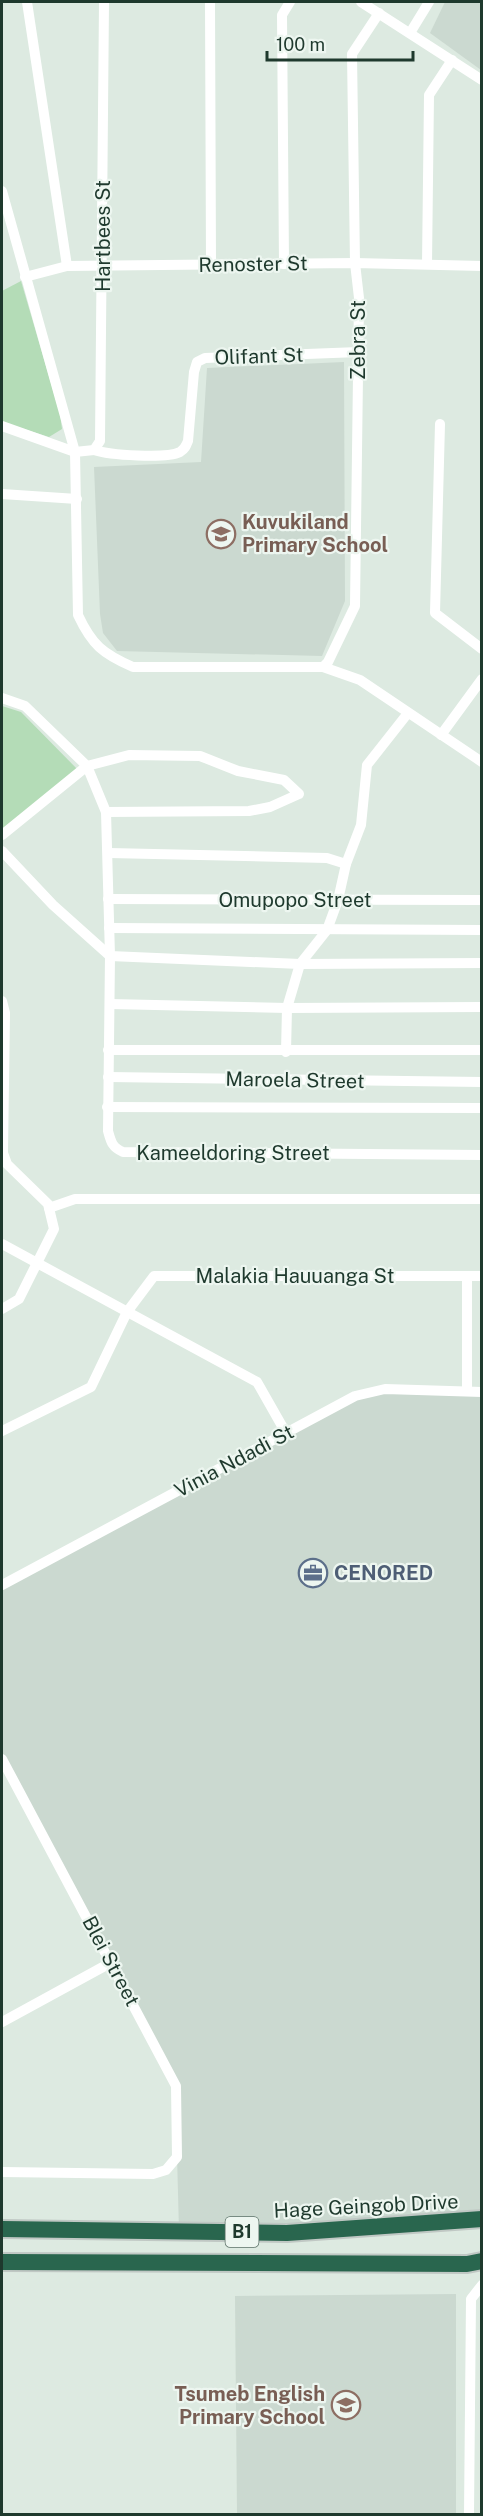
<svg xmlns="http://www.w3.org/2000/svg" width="483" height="2516" font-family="'Public Sans',sans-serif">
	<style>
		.built { fill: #cbd9d0 }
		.green { fill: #b4dcb7 }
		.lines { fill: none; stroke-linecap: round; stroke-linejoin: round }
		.highway-casing { stroke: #c0c8c4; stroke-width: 20 }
		.minor { stroke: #fff; stroke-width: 10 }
		.highway { stroke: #29664e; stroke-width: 16 }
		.labels { text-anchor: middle; stroke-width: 4.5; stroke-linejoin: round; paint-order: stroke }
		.shield { fill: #edf6f0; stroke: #5c7268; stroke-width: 1.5 }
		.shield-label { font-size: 18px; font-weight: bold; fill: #1e392d }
		.street-label { font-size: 20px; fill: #1e392d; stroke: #edf6f0 }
		.education-label { font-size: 20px; font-weight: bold; fill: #785e54; stroke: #edf6f0; text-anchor: start }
		.service-label { font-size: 20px; font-weight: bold; fill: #4e5e75; stroke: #edf6f0; text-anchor: start }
	</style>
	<rect width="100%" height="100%" fill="#ddeae1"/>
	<g class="built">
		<polygon points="445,2 481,2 481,70 430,33"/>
		<polygon points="344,362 345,601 322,656 117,651 103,633 100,614 94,467 201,462 207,368"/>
		<polygon points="385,1389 481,1392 481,2219 179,2231 175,2080 2,1759 2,1585 355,1396"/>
		<polygon points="456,2294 456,2514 237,2514 235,2296"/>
	</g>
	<g class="green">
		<polygon points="21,281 60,414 62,429 49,437 2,422 2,291"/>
		<polygon points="2,706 21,712 80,772 2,835"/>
	</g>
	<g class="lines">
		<g class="highway-casing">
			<g id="highway">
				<polyline points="2,2229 287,2233 482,2219"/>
				<polyline points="2,2262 467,2264 482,2261"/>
			</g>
		</g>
		<g class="minor">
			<polyline points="27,2 67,266"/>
			<polyline points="210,2 211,264"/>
			<polyline points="361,2 482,80"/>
			<polyline points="410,33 429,2"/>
			<path d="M2,191l73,261 3,163c14,30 25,39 55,52h190l37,13 122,82"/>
			<polyline points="284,264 282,15 290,2"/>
			<polyline points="427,264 429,95 452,60"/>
			<polyline points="25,277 67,266 355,263 482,266"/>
			<polyline points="440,424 435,613 482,649"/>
			<polyline points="2,426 75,452 94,450 100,441 104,2"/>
			<path d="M94,450c15,5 72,9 86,2 5,-3 6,-6 8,-11l6,-69 3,-10 8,-4 154,-6"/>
			<polyline points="2,494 77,499"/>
			<polyline points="323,667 328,662 355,606 359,298 355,263 352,54 379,13"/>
			<polyline points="2,698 25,706 87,766 106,812 110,956 300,964 482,963"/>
			<polyline points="441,735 482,679"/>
			<polyline points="2,835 87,766 129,755 200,756 238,771 284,780 299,794 270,807 249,811 106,812"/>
			<path d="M2,851l51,54 57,51 -2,175c3,11 4,16 15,21l359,3"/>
			<polyline points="109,853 327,858 346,864"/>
			<polyline points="108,899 482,900"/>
			<polyline points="109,928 482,930"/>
			<polyline points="2,1001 5,1013 3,1153 7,1164 48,1204 54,1229 19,1299 2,1309"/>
			<polyline points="110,1004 287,1008 482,1007"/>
			<polyline points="108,1050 482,1050"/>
			<polyline points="286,1052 287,1008 300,964 327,930 338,900 346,864 361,825 367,765 408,713"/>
			<polyline points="108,1077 482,1082"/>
			<polyline points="107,1107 482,1108"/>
			<polyline points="49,1208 75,1199 482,1199"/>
			<polyline points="2,1244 257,1382 286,1433"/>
			<polyline points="467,1391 467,1276"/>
			<polyline points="2,1431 91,1387 127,1312 154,1276 482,1276"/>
			<polyline points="2,1585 355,1396 385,1389 482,1392"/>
			<polyline points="2,1759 176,2086 177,2157 166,2170 153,2174 2,2172"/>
			<polyline points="2,2022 112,1962"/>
			<polyline points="469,2514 471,2299 482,2285"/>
		</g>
		<use href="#highway" class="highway"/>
	</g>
	<defs>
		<g id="school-ring" transform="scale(1.5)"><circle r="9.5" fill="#edf6f0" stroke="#8d6e63" stroke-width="1.5"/><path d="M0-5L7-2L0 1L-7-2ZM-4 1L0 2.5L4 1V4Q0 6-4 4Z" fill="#8d6e63"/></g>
		<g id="office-ring" transform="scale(1.5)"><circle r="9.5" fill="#edf6f0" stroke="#5c6f8a" stroke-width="1.5"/><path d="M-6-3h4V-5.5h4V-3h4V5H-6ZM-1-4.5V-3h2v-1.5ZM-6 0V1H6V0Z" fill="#5c6f8a"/></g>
	</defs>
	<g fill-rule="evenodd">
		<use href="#school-ring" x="221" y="534"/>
		<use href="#office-ring" x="313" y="1573"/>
		<use href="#school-ring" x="346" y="2405"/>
	</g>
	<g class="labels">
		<rect class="shield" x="225.5" y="2217" width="33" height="30" rx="4.5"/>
		<g class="shield-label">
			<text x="242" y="2238">B1</text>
		</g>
		<g class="street-label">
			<text transform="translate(103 236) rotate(-90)" y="7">Hartbees St</text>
			<text transform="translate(253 264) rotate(-1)" y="7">Renoster St</text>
			<text transform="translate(358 340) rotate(-90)" y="7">Zebra St</text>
			<text transform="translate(259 356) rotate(-2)" y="7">Olifant St</text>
			<text x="295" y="907">Omupopo Street</text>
			<text transform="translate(295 1080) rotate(1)" y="7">Maroela Street</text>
			<text x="233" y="1160">Kameeldoring Street</text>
			<text x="295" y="1283">Malakia Hauuanga St</text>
			<text transform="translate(234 1461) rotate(-28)" y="7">Vinia Ndadi St</text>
			<text transform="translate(111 1961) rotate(62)" y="7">Blei Street</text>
			<text transform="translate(366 2206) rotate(-3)" y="7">Hage Geingob Drive</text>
		</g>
		<g class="education-label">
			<text x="242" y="529">Kuvukiland<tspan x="242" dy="23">Primary School</tspan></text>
			<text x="325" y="2401" text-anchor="end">Tsumeb English<tspan x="325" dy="23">Primary School</tspan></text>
		</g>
		<g class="service-label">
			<text x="334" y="1580">CENORED</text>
		</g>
	</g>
	<rect width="483" height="2516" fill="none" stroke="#1e392d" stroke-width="6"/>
	<path d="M267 51v9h146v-9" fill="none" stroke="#1e392d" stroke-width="3"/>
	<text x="276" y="51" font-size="18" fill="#1e392d" stroke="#edf6f0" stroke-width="4.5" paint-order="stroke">100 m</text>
</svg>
